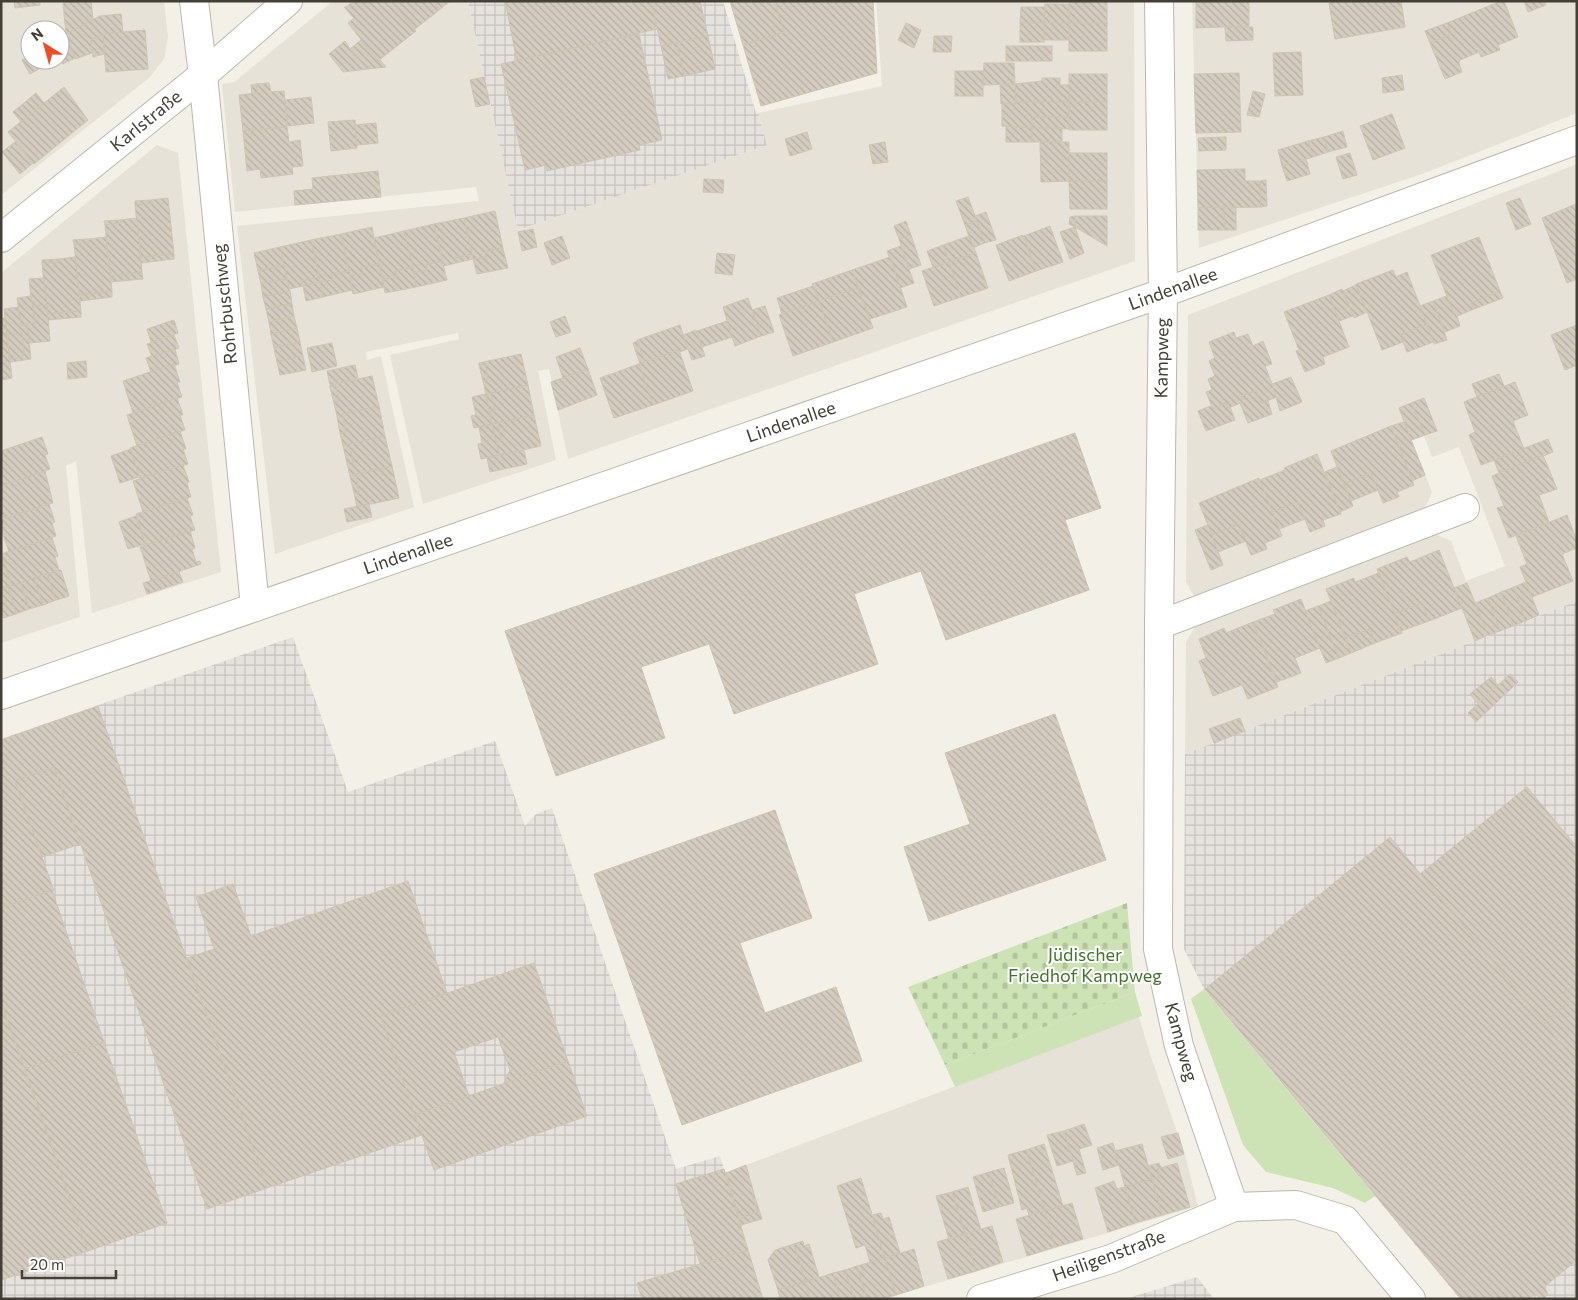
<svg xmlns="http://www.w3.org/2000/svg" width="1578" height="1300" font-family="Commissioner,sans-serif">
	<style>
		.residential { fill: #e6e2d7; fill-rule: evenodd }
		.industrial { fill: url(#industrial-grid) }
		.green { fill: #cde3b5 }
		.cemetery { fill: url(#cemetery-stones) }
		.building { fill: url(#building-back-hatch); stroke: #cdc4b3 }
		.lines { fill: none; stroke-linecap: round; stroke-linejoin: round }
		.minor-casing { stroke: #bdb8ac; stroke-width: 30 }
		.minor { stroke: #fff; stroke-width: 28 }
		.labels { text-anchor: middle; stroke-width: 4; stroke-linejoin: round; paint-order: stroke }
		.street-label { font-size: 18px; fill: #454037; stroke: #fff }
		.park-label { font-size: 18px; fill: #467230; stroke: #fff }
	</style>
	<defs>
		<pattern id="industrial-grid" width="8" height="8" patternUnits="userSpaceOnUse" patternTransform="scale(1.25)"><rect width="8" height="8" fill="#e5e2dd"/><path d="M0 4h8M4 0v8" fill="none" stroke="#c6c3be"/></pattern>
		<pattern id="cemetery-stones" width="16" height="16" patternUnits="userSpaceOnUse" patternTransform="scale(1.25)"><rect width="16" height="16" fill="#cde3b5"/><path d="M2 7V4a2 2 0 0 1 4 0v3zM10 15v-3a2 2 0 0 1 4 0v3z" fill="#b1c49c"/></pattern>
		<pattern id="building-back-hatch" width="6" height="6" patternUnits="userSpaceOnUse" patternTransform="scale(1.25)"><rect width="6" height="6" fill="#d3ccbf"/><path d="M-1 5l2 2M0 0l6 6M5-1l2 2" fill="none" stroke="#b6b0a5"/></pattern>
	</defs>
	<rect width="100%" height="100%" fill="#f3f0e8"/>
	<g class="residential">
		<path d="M1,1h163l4,36 -4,22 -15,19 -148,117zM30,30h30v30h-30z"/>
		<polygon points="333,1 468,1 518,230 767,145 758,113 882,86 876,1 1134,1 1135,261 568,459 549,369 538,371 556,460 423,504 390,355 459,339 458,333 366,352 367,360 381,356 414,507 275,554 237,226 479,201 476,187 235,212 222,84 234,82"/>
		<polygon points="1192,1 1577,1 1577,113 1425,173 1199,248"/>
		<polygon points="157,145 178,153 221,572 92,613 76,461 66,466 80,617 1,643 1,273"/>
		<polygon points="1577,164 1577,601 1185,754 1186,642 1196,625 1432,533 1451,541 1466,581 1505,566 1459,447 1432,457 1424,436 1412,441 1432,492 1424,511 1196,600 1186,582 1188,315"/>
		<polygon points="1139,1017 1149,1051 1185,1155 1198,1206 884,1299 763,1299 725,1173"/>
	</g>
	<g class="industrial">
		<polygon points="468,1 723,1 756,113 758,113 767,145 518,230"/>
		<polygon points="1577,601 1577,1299 1460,1299 1204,989 1184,949 1185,754"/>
		<polygon points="293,637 348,792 495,741 525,826 536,814 552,808 676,1169 720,1156 763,1299 1,1299 1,739"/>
		<polygon points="1197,1277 1214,1299 1125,1299"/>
	</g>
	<g class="green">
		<polygon points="1204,989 1375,1196 1365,1203 1333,1188 1266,1172 1243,1145 1191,999"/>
		<polygon points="1135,992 1142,1016 955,1087 945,1065"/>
	</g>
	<polygon class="cemetery" points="1127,903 1135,992 945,1065 908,987"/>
	<g class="building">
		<polygon points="14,1 40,1 40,5 15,8"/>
		<polygon points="75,1 91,1 93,20 66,34 63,3"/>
		<polygon points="353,1 391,1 416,31 378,61 348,23 354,18 344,7 346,7"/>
		<polygon points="391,1 436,1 438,11 415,29"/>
		<polygon points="436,1 450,1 438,11"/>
		<polygon points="505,1 651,1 657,29 517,61"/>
		<polygon points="651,1 700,1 708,36 661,46"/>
		<polygon points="730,1 775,1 784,32 743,45"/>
		<polygon points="775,1 873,1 877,73 761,106 743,45 784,32"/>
		<rect x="1069" y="1" width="38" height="22"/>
		<polygon points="1196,1 1249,1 1249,26 1196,28"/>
		<polygon points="1341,1 1401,1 1405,27 1335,39 1329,3"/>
		<polygon points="1501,1 1504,1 1518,37 1498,45 1500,50 1481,57 1479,52 1460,60 1459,63 1462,72 1445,79 1430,43 1451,34 1447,23"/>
		<polygon points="1524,1 1544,1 1546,5 1528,12"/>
		<polygon points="1045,4 1069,4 1069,23 1044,23"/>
		<polygon points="1021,7 1045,7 1044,23 1020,23"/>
		<polygon points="121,14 123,32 103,34 103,35 91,40 92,53 75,59 66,34 100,16"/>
		<polygon points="906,23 921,30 914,48 898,40"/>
		<rect x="1020" y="23" width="24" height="19"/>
		<rect x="1044" y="23" width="25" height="17"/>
		<rect x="1069" y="23" width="38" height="28"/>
		<polygon points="1447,23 1451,34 1430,43 1425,31"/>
		<polygon points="1225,27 1253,27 1253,40 1226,41"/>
		<polygon points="145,30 148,69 106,72 103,34"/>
		<polygon points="66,34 75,58 63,64 60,57 60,38"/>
		<polygon points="639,34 662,140 639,145 640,150 547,171 546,165 525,170 501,64"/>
		<polygon points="103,35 104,54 93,57 91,40"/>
		<polygon points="708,36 715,69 684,76 677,43"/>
		<polygon points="934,36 952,36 951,52 933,52"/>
		<polygon points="361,40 378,61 380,60 386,67 367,69 350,49"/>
		<polygon points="345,41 350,49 367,69 343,72 329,54"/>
		<polygon points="677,43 684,76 668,79 661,46"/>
		<rect x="1006" y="46" width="46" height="15"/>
		<polygon points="1301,52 1303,95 1275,96 1273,53"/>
		<polygon points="30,56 30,60 54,61 30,74 22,60"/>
		<polygon points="984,63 1014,63 1015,84 983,85"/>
		<rect x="955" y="71" width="28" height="25"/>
		<polygon points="1239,73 1241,132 1196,133 1194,74"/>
		<rect x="1069" y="74" width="38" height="28"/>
		<polygon points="1402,75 1404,90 1383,93 1382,78"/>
		<polygon points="484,77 490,104 476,107 470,80"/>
		<polygon points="1042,78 1060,78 1060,85 1069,85 1069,102 1016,102 1015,84 1042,81"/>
		<polygon points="269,83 271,92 284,91 287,127 243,131 239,95 257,93 256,84"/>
		<polygon points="256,84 257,93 252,94 251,85"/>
		<polygon points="1000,84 1015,84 1016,104 1001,104"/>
		<polygon points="64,87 88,120 34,164 8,132"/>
		<polygon points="1253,91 1265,94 1259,117 1247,115"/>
		<polygon points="36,93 44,103 21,122 13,112"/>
		<polygon points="311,97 314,123 288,126 285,100"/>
		<polygon points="1016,102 1069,102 1069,117 1032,117 1032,128 1002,126 1002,104 1016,104"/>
		<rect x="1069" y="102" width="38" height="28"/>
		<polygon points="1392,114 1405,148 1373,160 1360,126"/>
		<polygon points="1032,117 1069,117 1069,129 1032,128"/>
		<polygon points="355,120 357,148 331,151 328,122"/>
		<polygon points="376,123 378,143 357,145 355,125"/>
		<polygon points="1006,126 1032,128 1032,142 1006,142"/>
		<polygon points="287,127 289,142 300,140 303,166 292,167 293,174 261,178 260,169 247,171 243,131"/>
		<rect x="1032" y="128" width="30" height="14"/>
		<polygon points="1343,131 1347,147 1328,152 1324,137"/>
		<polygon points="807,132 812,149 790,156 785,139"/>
		<polygon points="1226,137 1226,150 1199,151 1198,138"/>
		<polygon points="1324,137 1328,152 1313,157 1308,141"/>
		<polygon points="1308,141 1313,157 1282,166 1278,150"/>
		<polygon points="15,142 33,163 20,174 2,152"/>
		<polygon points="885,142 888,162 873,164 869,145"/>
		<polygon points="1040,142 1069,142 1069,181 1041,182"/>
		<rect x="1069" y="153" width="38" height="28"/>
		<polygon points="1350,153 1357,175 1343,179 1336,157"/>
		<polygon points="1306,159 1310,174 1287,181 1282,166"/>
		<polygon points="1245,169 1245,181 1260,181 1261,207 1198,208 1197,170"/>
		<polygon points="378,171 381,197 295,205 294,191 313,189 312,178"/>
		<polygon points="704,179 724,180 723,193 703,192"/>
		<polygon points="1266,180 1267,206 1261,207 1260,181"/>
		<polygon points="1069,181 1107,181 1107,209 1070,209"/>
		<polygon points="968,197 977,221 965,225 956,201"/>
		<polygon points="168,198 174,254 141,257 135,205 152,203 151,200"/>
		<polygon points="1520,198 1531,224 1516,230 1506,203"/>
		<polygon points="151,200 152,203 135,205 135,201"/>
		<polygon points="1576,204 1577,279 1567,283 1542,218"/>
		<polygon points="1224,207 1225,230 1198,230 1198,208"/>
		<polygon points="1224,207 1236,207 1236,230 1225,230"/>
		<polygon points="495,211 504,253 502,253 501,248 485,252 486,257 473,259 464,218"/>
		<polygon points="986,212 996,240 984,243 975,216"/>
		<polygon points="1075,216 1107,216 1107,246 1075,227"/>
		<polygon points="1075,216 1075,227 1069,224 1070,217"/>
		<polygon points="137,218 142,272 110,276 105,225 120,223 120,220"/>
		<polygon points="464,218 472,254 455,258 456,263 444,266 434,224"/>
		<polygon points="120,220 120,223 105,225 104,221"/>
		<polygon points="906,221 911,235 899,239 894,226"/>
		<polygon points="977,221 984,243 973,248 965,225"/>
		<polygon points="434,224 442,261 426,265 427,270 413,273 404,231"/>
		<polygon points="1050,226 1063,262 1036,271 1024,236"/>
		<polygon points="372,227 379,264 361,268 363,273 350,276 341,234"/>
		<polygon points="1075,227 1084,253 1070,259 1060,232"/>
		<polygon points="533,229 537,247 522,251 518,232"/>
		<polygon points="404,231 413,267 395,271 397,276 383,280 374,238"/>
		<polygon points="341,234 349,271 331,274 333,280 320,282 311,240"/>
		<polygon points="911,235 921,265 909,269 899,239"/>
		<polygon points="1023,235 1036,271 1009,281 996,245"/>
		<polygon points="562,236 570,258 552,265 544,243"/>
		<polygon points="969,236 976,253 949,262 943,245"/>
		<polygon points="106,237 112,291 79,295 74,244 89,243 89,239"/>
		<polygon points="1479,237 1500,291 1471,303 1474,309 1455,317 1431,255"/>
		<polygon points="89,239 89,243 74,244 73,240"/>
		<polygon points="311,240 319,277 301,281 303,286 289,289 280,247"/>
		<polygon points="943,245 949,262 933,267 927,251"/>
		<polygon points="901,246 914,283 900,288 887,251"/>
		<polygon points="280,247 284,265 258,271 254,253"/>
		<polygon points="501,248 502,253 504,253 508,268 477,274 473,259 486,257 485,252"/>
		<polygon points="717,253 735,255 732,275 715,273"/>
		<polygon points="976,253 988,288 961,297 949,262"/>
		<polygon points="174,254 174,259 141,263 141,257"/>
		<polygon points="472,254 473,259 456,263 455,258"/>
		<polygon points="75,257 81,311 47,314 42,263 59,262 59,259"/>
		<polygon points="890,257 907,307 870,319 852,270"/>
		<polygon points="59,259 59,262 42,263 42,260"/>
		<polygon points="442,261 447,280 416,287 413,273 427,270 426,265"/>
		<polygon points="949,262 961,297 934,306 922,271"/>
		<polygon points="379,264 384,287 353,294 350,276 363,273 361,268"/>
		<polygon points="284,265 287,279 261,284 258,271"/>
		<polygon points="413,267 416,287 385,293 383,280 397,276 395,271"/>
		<polygon points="852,270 858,288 819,301 812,284"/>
		<polygon points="1393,270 1396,277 1407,272 1427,324 1400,335 1403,342 1382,350 1356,284"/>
		<polygon points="349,271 352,290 323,297 320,282 333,280 331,274"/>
		<polygon points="142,272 143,279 110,282 110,276"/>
		<polygon points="319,277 320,282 303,286 301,281"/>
		<polygon points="44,278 47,305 32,307 29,279"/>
		<polygon points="287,279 290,291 263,297 261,284"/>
		<polygon points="320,282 323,297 306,301 303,286"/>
		<polygon points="1356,285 1367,312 1354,318 1343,291"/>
		<polygon points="813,286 819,301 782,314 777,298"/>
		<polygon points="858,288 873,328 833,342 819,301"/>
		<polygon points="1342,289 1353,316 1339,321 1329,295"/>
		<polygon points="112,291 112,297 80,301 79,295"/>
		<polygon points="290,291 292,304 266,309 263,297"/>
		<polygon points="1500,291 1503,298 1474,309 1471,303"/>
		<polygon points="1329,295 1349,347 1323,357 1325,364 1305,372 1296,351 1299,350 1284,312"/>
		<polygon points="31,296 35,323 21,325 17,298"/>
		<polygon points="1447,296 1455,317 1457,316 1460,326 1445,332 1433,301"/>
		<polygon points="748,298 761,336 735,346 723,307"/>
		<polygon points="819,301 833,342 793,356 779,315"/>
		<polygon points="1433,301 1447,340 1434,344 1420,306"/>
		<polygon points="292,304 294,316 269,322 266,309"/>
		<polygon points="47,305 50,341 29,343 27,324 35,323 33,306"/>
		<polygon points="765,306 774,332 761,336 752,310"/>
		<polygon points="18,307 21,325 27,325 29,340 23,341 22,333 7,335 4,309"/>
		<polygon points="81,311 81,317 48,320 47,314"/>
		<polygon points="294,316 297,328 271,334 269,322"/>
		<polygon points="565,316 571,332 556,337 550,322"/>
		<polygon points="1,318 5,318 12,378 1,380"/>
		<polygon points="174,320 178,333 151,342 147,329"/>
		<polygon points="727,321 732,337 702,347 697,331"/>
		<polygon points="1427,324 1433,342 1407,352 1400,335"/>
		<polygon points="680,325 688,349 679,352 679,350 645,362 637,340"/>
		<polygon points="1577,325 1577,365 1565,370 1551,335"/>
		<polygon points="297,328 300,342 274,348 271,334"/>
		<polygon points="696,330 705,356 692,360 683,335"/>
		<polygon points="1234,332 1236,338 1248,334 1253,346 1263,341 1272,364 1265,366 1277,397 1261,403 1256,391 1241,396 1243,402 1228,408 1226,403 1213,409 1206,392 1212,390 1208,379 1215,376 1209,361 1215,358 1209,342"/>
		<polygon points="22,333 24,354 21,358 10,359 7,335"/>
		<polygon points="174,335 179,348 152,357 147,344"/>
		<polygon points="29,340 31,359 10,362 10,359 21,358 24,354 23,341"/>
		<polygon points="637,341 645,362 640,364 633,343"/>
		<polygon points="300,342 303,356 277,362 274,348"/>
		<polygon points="332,343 337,366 312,372 307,348"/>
		<polygon points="580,348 588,369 563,378 556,357"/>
		<polygon points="175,349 179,364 174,366 174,364 151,372 146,358"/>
		<polygon points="679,350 693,391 653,405 639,364"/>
		<polygon points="521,354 528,385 486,394 483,381 488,380 485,364 479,365 479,363"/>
		<polygon points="303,356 306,370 280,375 277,362"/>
		<polygon points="86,361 87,377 68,379 67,363"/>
		<polygon points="174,364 180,382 177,382 182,397 133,413 123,381"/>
		<polygon points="485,364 488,380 483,381 479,365"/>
		<polygon points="639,364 653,405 614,418 600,378"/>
		<polygon points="355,365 358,378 330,385 327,371"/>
		<polygon points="588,369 597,395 558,410 551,382"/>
		<polygon points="1499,374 1504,386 1477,397 1472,384"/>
		<polygon points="372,376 379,406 337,416 334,403 339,401 336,386 330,387 330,385"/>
		<polygon points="1291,377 1302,402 1280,411 1272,384"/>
		<polygon points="1515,382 1528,415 1513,421 1524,449 1481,465 1469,435 1475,432 1464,402"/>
		<polygon points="528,385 534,415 492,424 489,412 495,411 491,393"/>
		<polygon points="336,386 339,401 334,403 330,387"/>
		<polygon points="1256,391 1261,403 1268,401 1272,414 1248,423 1240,403 1243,402 1241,396"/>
		<polygon points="491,393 495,411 489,412 486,394"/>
		<polygon points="486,394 492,424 474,428 471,416 476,415 472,397"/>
		<polygon points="177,398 183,415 180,415 185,430 137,446 127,415"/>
		<polygon points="1424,398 1437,431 1425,435 1411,403"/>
		<polygon points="1226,403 1228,408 1230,407 1235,420 1206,431 1198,411 1211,406 1213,409"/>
		<polygon points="1411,403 1425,435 1411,440 1399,408"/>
		<polygon points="379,406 385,436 343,446 340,433 346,432 342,414"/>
		<polygon points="342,414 346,432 340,433 337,416"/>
		<polygon points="534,415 541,446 499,455 496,442 501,440 498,423"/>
		<polygon points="1404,422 1425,475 1412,481 1391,426"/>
		<polygon points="498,423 501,440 496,442 492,424"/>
		<polygon points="492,424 499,455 481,459 478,444 482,443 479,427"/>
		<polygon points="1391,426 1414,485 1397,492 1399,497 1383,503 1371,473 1344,484 1331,451"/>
		<polygon points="180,431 186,449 183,449 188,464 140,479 130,448"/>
		<polygon points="1075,433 1101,508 1065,520 1089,590 946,640 921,571 854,594 878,664 734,714 709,644 641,667 665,738 556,776 505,631"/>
		<polygon points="385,436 392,466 350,476 347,463 353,462 349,444"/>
		<polygon points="42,437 48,454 45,455 50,469 1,486 1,451"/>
		<polygon points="1548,439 1553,452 1499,473 1494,460"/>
		<polygon points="349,444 353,462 347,463 343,446"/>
		<polygon points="131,449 139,477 120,483 111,456"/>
		<polygon points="524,450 527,464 490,472 487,458"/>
		<polygon points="1317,454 1341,514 1323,520 1325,526 1310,532 1298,502 1272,512 1260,480 1285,470 1284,468"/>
		<polygon points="1543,455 1557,489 1539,495 1549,522 1509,538 1497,508 1504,506 1492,476"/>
		<polygon points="183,465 189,482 187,483 191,497 143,512 133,481"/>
		<polygon points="392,466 399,498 357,507 354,493 359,492 356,474"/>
		<polygon points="1337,467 1353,506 1340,512 1325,472"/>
		<polygon points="45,471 53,503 4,518 1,509 1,486"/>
		<polygon points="1371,473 1378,490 1351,501 1344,484"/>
		<polygon points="356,474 359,492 354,493 350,476"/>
		<polygon points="1259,478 1282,536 1265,543 1267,549 1251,555 1239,524 1212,535 1199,503"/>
		<polygon points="187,498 193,515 190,516 195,530 146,546 136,514"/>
		<polygon points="1298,502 1305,519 1279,529 1272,512"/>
		<polygon points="49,504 55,522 52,523 56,536 9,552 1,529 1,520"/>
		<polygon points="369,504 372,517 347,522 344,509"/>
		<polygon points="1567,515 1577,541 1577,548 1562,554 1573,581 1532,597 1520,567 1527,564 1516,536"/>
		<polygon points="136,516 145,544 128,549 119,522"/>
		<polygon points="1239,524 1246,541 1218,552 1212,535"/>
		<polygon points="1208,525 1223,565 1211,570 1195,530"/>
		<polygon points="190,531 195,548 192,549 196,562 200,561 201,564 151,581 140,547"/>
		<polygon points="52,538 58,556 55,557 59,570 12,586 1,554"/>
		<polygon points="1439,550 1462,608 1429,621 1422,603 1394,614 1377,569 1407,557 1410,562"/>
		<polygon points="1,554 12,586 1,589"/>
		<polygon points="59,570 61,570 69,596 56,600 47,574"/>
		<polygon points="179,572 183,582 147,594 143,583"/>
		<polygon points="1379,573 1402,633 1375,643 1370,629 1346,638 1326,589 1354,578 1355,582"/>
		<polygon points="47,574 56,600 43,605 34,578"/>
		<polygon points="34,578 43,605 29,609 21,583"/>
		<polygon points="1526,582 1539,615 1525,621 1514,587"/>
		<polygon points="21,583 29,609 16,614 8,587"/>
		<polygon points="1467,583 1488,635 1475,641 1454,588"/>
		<polygon points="8,587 16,614 3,618 1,612 1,589"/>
		<polygon points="1514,587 1525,621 1513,626 1501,592"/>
		<polygon points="1501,592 1513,626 1500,631 1488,598"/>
		<polygon points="1488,598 1500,631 1488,635 1475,603"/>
		<polygon points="1301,599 1320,648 1295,658 1301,673 1277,682 1253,622 1275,614 1273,610"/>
		<polygon points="1331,601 1351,653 1339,658 1318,606"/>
		<polygon points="1422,603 1429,621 1401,631 1394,614"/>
		<polygon points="1318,606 1339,658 1326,663 1305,611"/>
		<polygon points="1253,622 1278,687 1248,699 1242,685 1213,696 1199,661 1206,658 1199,639 1224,628 1226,633"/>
		<polygon points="1370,629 1375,643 1351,653 1346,638"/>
		<polygon points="1510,674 1518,682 1476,722 1468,713"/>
		<polygon points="1491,677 1498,685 1477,703 1470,694"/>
		<polygon points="98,706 267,1188 207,1209 54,767 15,781 54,891 52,890 1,908 1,740"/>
		<polygon points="1055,714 1106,860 929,921 904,847 970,824 945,753"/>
		<polygon points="1240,718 1245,731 1214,743 1209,729"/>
		<polygon points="54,767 80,844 42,857 15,781"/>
		<polygon points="1527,787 1577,847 1577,982 1564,992 1571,1000 1544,1023 1420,874"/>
		<polygon points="775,810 812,918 740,943 765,1013 836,987 862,1061 682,1125 594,874"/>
		<polygon points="1390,837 1577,1063 1577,1260 1544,1287 1548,1294 1543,1299 1540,1299 1535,1294 1529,1299 1461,1299 1205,989"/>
		<polygon points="408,881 447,993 381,1016 422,1135 267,1188 187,958 214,949 196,897 233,884 251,936"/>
		<polygon points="52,890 104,1042 25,1069 1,1002 1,908"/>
		<polygon points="534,963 568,1061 503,1085 510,1070 498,1037 454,1052 469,1096 415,1115 381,1016"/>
		<polygon points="1577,982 1577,1063 1544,1023 1571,1000 1564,992"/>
		<polygon points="1,1002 88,1251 1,1280"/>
		<polygon points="104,1042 167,1223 88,1251 25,1069"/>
		<polygon points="568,1061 587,1116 434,1170 415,1115"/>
		<polygon points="1084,1124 1092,1145 1079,1149 1086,1173 1077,1175 1064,1131"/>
		<polygon points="1064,1131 1073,1161 1057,1166 1047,1135"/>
		<polygon points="1178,1133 1184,1154 1168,1159 1161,1137"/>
		<polygon points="1113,1143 1119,1165 1103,1170 1097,1148"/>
		<polygon points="1044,1144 1063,1206 1045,1211 1026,1150"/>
		<polygon points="1142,1144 1152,1179 1125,1187 1115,1151"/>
		<polygon points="1026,1150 1045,1211 1029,1215 1027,1208 1022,1210 1008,1155"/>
		<polygon points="1159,1163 1161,1168 1157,1169 1160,1177 1152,1179 1148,1166"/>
		<polygon points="1177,1163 1190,1207 1162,1215 1152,1179 1160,1177 1157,1169"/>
		<polygon points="746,1165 754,1194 752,1195 758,1212 739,1218 726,1173"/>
		<polygon points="1004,1168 1014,1203 999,1207 989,1172"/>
		<polygon points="724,1169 748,1250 700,1264 676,1184"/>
		<polygon points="989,1172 999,1207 983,1212 973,1177"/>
		<polygon points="861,1178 885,1258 870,1262 865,1245 856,1248 837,1186"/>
		<polygon points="1152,1179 1162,1215 1135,1223 1125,1187"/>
		<polygon points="1114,1181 1117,1189 1125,1187 1135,1223 1108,1232 1095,1188"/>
		<polygon points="968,1187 981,1230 965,1234 952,1192"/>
		<polygon points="952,1192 965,1234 949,1239 936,1196"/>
		<polygon points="754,1194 762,1219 741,1225 739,1218 758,1212 752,1195"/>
		<polygon points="1072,1203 1083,1239 1055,1247 1045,1211"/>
		<polygon points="1045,1211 1055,1247 1027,1256 1016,1219"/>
		<polygon points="881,1213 883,1219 889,1217 900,1253 885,1258 872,1215"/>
		<polygon points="992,1226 1003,1262 976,1271 965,1234"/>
		<polygon points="965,1234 976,1271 948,1279 937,1242"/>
		<polygon points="803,1241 804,1246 809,1244 819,1277 805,1282 794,1244"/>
		<polygon points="794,1244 805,1282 778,1290 768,1260 775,1250"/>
		<polygon points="914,1249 924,1286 896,1295 885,1258"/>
		<polygon points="748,1250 763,1299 642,1299 637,1283"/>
		<polygon points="885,1258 896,1295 882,1299 867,1299 857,1266"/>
		<polygon points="857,1266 867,1299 854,1299 845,1270"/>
		<polygon points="845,1270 854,1299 840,1299 833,1273"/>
		<polygon points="833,1273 840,1299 810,1299 805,1282"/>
		<polygon points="805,1282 810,1299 780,1299 778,1290"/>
	</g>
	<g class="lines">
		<g class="minor-casing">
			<g id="minor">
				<polyline points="194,1 203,75 255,607"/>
				<polyline points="1159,1 1163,293 1159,625 1158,949 1179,1046 1234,1207"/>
				<polyline points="1,238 203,75 288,1"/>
				<polyline points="1159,625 1465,508"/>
				<polyline points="1,695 1163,293 1577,140"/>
				<polyline points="981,1299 1111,1259 1234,1207 1296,1205 1345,1220 1411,1299"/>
			</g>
		</g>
		<use href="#minor" class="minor"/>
	</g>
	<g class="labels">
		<g class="street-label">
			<text transform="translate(146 121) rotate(-39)" y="6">Karlstraße</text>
			<text transform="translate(1173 289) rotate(-20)" y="6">Lindenallee</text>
			<text transform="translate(225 304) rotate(-96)" y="6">Rohrbuschweg</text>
			<text transform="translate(1162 358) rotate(-89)" y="6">Kampweg</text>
			<text transform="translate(791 422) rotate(-19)" y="6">Lindenallee</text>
			<text transform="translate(408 554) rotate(-19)" y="6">Lindenallee</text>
			<text transform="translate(1181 1042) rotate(75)" y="6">Kampweg</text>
			<text transform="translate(1109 1256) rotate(-20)" y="6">Heiligenstraße</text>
		</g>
		<g class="park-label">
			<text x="1085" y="961">Jüdischer<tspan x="1085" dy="21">Friedhof Kampweg</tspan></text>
		</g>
	</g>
	<rect width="1578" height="1300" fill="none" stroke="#454037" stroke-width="5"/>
	<g transform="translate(45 45) rotate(323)"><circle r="24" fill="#ffffff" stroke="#b5b3af"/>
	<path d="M0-4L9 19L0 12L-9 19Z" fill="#e74e2b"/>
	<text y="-8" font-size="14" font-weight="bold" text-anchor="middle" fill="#454037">N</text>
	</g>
	<path d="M22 1270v8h94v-8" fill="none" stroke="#454037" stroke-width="2.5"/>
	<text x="30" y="1270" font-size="15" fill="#454037" stroke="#ffffff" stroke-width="4" paint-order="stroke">20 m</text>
</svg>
